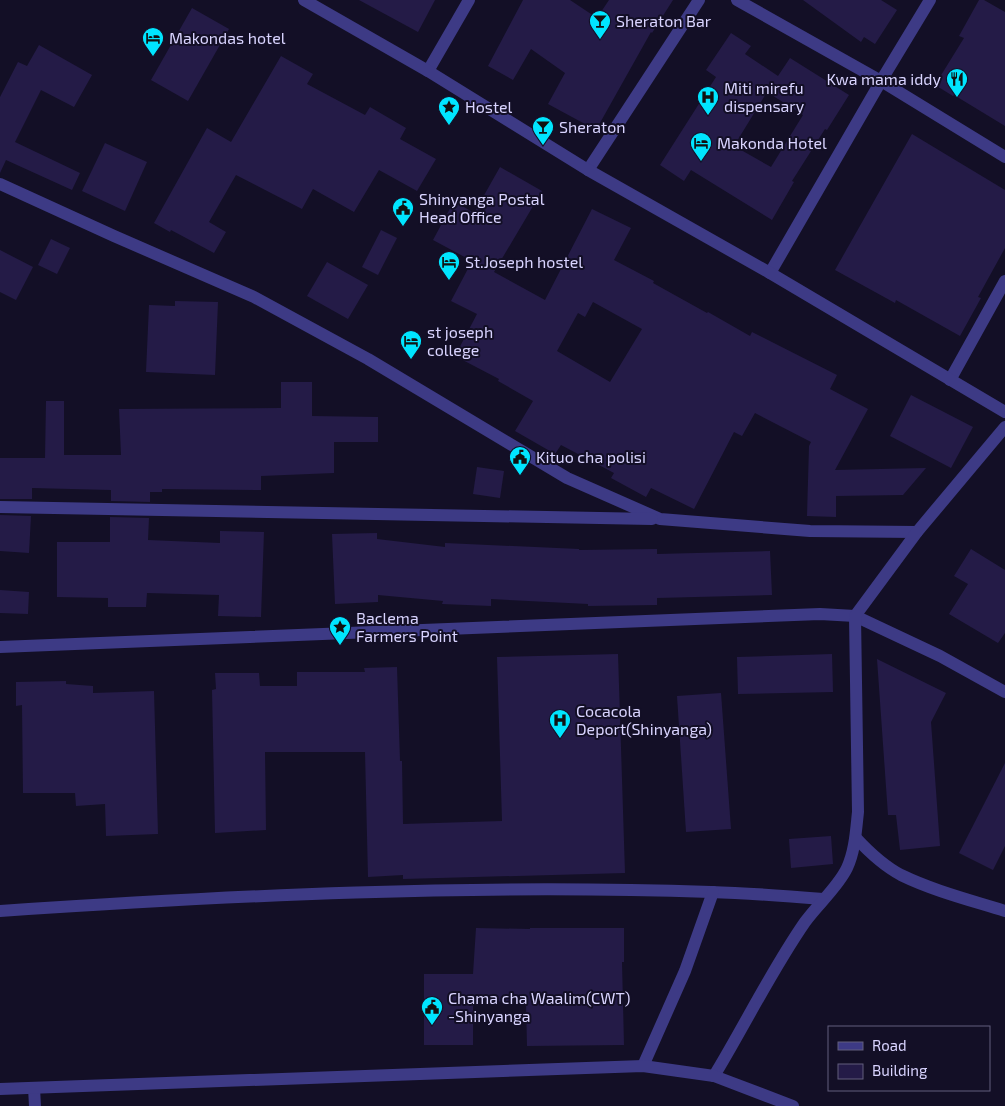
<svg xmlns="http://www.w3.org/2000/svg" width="1005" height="1106" font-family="'Exo 2',sans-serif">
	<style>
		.building { fill: #241b47; fill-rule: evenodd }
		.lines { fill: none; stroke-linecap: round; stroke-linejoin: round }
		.minor { stroke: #3d3a85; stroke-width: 12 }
		.tertiary { stroke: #3d3a85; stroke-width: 12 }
		.labels { text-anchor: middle; stroke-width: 4; stroke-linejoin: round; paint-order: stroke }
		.poi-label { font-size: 16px; fill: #d9d4ff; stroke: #130f26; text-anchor: start }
	</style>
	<rect width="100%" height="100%" fill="#130f26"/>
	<g class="building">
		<polygon points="359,0 435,0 418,32"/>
		<polygon points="523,0 570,0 597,18 609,0 673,0 652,33 651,32 596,130 548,104 565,73 531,49 513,80 488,66"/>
		<polygon points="803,0 881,0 897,10 875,44 864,37 861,42"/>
		<polygon points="979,0 984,0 1005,12 1005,126 954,95 953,96 935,85 964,38 959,36"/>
		<polygon points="192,8 229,29 188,101 151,80"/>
		<path d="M731,33l20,13 -6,8 33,22 12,-18 59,37 -22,35 -2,-1 -33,52 2,1 -22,38 -81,-50 -7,11 -24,-16 56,-88 -10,-7zM767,92l36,23 -32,52 -37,-21z"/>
		<polygon points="39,45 92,75 74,107 41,90 15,142 80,173 72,190 6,160 0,173 0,97 18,62 27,66"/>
		<polygon points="281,56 313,74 307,84 365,115 370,107 406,128 400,139 436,159 417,191 379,170 354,212 313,189 302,209 236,175 209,222 226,232 214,253 171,230 170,232 154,223 207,128 231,142"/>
		<polygon points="912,134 1005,190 1005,248 978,297 981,298 960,336 896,300 895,303 835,270"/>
		<polygon points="105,143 147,162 125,211 82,191"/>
		<path d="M500,167l42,24 -48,81 51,28 47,-91 39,19 -17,32 40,21 -1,2 54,30 1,-1 42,24 2,-4 85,43 -7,14 38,20 -33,61 91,-2 -23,27 -67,1v21l-29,-1 2,-70 2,-4 -56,-29 -13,23 -8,-4 -40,77 -43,-21 -5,9 -35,-19 3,-5 -53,-28 -6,9 -40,-23 18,-30 -35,-20 1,-2 -44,-23 22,-42 -26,-13 21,-40 -39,-21 21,-39 20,12zM593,302l49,27 -32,53 -53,-31 21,-38 7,4z"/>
		<polygon points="381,230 397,238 378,275 362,267"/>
		<polygon points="51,239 70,248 57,274 38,265"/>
		<polygon points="0,250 33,267 16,300 0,292"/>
		<polygon points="327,262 368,285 348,319 307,296"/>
		<polygon points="175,301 218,302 215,375 146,372 149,305 175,306"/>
		<polygon points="281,382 312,382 312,416 378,417 378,442 334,442 334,473 261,476 261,490 162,489 162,492 150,492 150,502 111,501 111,490 32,488 32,499 0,499 0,458 45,458 46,401 64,401 64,455 121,455 119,409 281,408"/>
		<polygon points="911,395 973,427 951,468 890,436"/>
		<polygon points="477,467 504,471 500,498 473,494"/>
		<polygon points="0,515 31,516 29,553 0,551"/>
		<polygon points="110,517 149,518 148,540 220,543 220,531 264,532 261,617 218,616 219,595 147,593 146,607 108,607 108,598 57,597 57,542 110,542"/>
		<polygon points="377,533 377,539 445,547 445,543 579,549 579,550 657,549 657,554 770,551 772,595 657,598 657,605 588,606 588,604 491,599 491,606 442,604 443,601 378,595 378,602 335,604 332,534"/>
		<polygon points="971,549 1005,570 1005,633 998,643 949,614 968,584 954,576"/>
		<polygon points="0,590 29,592 28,614 0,613"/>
		<polygon points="618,654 625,873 403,879 403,875 368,877 365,752 265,752 266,830 215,833 212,690 216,689 215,673 259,673 260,686 297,686 297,672 365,672 364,668 397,667 400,761 402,761 403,824 502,821 497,657"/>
		<polygon points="832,654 833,692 738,694 737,657"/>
		<polygon points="877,659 946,693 931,722 940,846 900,850 896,815 888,815"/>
		<polygon points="66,681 66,684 93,686 93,693 154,691 158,834 106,836 105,804 76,806 75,793 23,793 22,705 16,706 16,682"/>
		<polygon points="721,693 731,829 686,832 677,696"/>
		<polygon points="1005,763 1005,846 993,870 959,853"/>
		<polygon points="831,836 833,864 791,868 789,839"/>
		<polygon points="476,928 530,929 530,928 624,928 624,962 622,962 624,1045 527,1046 526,1002 473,1001 473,1045 424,1045 424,974 473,974"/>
	</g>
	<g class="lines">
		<g class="minor">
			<polyline points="737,0 881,81 1005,157"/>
			<polyline points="428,71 469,0"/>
			<polyline points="588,170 699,0"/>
			<polyline points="0,184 114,236 254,297 368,359 567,478 660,519 810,531 917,532"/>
			<polyline points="770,273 881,81 930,0"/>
			<polyline points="950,380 1005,281"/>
			<polyline points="0,507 652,519"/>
			<polyline points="0,647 820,614 855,616 940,656 1005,692"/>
			<path d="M856,838c13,14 28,28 45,37 33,16 69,25 104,36"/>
			<path d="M0,911c237,-16 474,-27 711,-19 37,1 75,4 112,7"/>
			<polyline points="643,1066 685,971 713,892"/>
			<path d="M714,1076c31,-51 57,-105 91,-154 13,-18 33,-35 42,-54 8,-17 9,-38 11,-56l-3,-196 62,-84 88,-105"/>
			<polyline points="34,1088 35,1106"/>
		</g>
		<g class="tertiary">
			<polyline points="304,0 428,71 588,170 770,273 1005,412"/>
			<polyline points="0,1089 643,1066 714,1076 793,1106"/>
		</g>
	</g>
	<defs>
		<g id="bar-pin" transform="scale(1.125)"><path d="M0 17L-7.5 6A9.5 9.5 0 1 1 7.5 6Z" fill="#00e5ff" stroke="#130f26"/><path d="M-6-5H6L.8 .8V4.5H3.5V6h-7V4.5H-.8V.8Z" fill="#111"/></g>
		<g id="hotel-pin" transform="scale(1.125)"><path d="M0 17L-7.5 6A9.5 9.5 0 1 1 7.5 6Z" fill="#00e5ff" stroke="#130f26"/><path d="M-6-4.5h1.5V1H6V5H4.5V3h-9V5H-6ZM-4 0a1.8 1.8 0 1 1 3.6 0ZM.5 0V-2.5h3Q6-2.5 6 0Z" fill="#111"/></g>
		<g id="restaurant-pin" transform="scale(1.125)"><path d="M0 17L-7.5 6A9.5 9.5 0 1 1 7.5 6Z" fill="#00e5ff" stroke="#130f26"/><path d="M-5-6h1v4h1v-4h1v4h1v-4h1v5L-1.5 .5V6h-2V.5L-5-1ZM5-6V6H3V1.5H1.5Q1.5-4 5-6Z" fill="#111"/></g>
		<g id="hospital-pin" transform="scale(1.125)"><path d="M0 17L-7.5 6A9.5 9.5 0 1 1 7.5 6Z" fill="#00e5ff" stroke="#130f26"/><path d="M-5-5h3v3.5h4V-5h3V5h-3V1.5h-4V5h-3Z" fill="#111"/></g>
		<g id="sight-pin" transform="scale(1.125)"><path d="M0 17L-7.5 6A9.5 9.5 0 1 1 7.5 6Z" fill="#00e5ff" stroke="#130f26"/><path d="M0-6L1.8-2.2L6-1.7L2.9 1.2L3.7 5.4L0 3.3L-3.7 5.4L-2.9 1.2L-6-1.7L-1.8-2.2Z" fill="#111"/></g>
		<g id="civic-pin" transform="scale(1.125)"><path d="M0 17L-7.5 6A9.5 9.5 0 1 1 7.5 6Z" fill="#00e5ff" stroke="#130f26"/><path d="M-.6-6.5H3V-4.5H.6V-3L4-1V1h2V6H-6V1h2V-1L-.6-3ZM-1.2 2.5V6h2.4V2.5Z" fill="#111"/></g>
	</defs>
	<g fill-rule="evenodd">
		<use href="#bar-pin" x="600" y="21"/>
		<use href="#hotel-pin" x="153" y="38"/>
		<use href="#restaurant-pin" x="957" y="79"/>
		<use href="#hospital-pin" x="708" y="97"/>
		<use href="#sight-pin" x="449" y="107"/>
		<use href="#bar-pin" x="543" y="127"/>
		<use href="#hotel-pin" x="701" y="143"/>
		<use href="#civic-pin" x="403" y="208"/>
		<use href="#hotel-pin" x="449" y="262"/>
		<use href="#hotel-pin" x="411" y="341"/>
		<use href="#civic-pin" x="520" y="457"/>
		<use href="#sight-pin" x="340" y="627"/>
		<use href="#hospital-pin" x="560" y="720"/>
		<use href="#civic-pin" x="432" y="1007"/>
	</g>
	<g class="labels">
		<g class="poi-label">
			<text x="616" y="27">Sheraton Bar</text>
			<text x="169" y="44">Makondas hotel</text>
			<text x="941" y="85" text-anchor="end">Kwa mama iddy</text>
			<text x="724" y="94">Miti mirefu<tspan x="724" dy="18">dispensary</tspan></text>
			<text x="465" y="113">Hostel</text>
			<text x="559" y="133">Sheraton</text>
			<text x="717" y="149">Makonda Hotel</text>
			<text x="419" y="205">Shinyanga Postal<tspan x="419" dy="18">Head Office</tspan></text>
			<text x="465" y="268">St.Joseph hostel</text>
			<text x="427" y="338">st joseph<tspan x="427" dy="18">college</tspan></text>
			<text x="536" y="463">Kituo cha polisi</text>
			<text x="356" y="624">Baclema<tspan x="356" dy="18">Farmers Point</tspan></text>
			<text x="576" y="717">Cocacola<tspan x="576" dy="18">Deport(Shinyanga)</tspan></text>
			<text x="448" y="1004">Chama cha Waalim(CWT)<tspan x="448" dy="18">-Shinyanga</tspan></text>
		</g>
	</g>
	<rect x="828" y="1026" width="162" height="65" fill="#130f26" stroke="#625e7d"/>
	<rect x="838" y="1042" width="25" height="8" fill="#3d3a85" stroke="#625e7d"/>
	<text x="872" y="1051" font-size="15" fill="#d9d4ff">Road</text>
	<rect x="838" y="1064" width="25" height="15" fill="#241b47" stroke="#625e7d"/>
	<text x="872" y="1076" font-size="15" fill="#d9d4ff">Building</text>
</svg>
